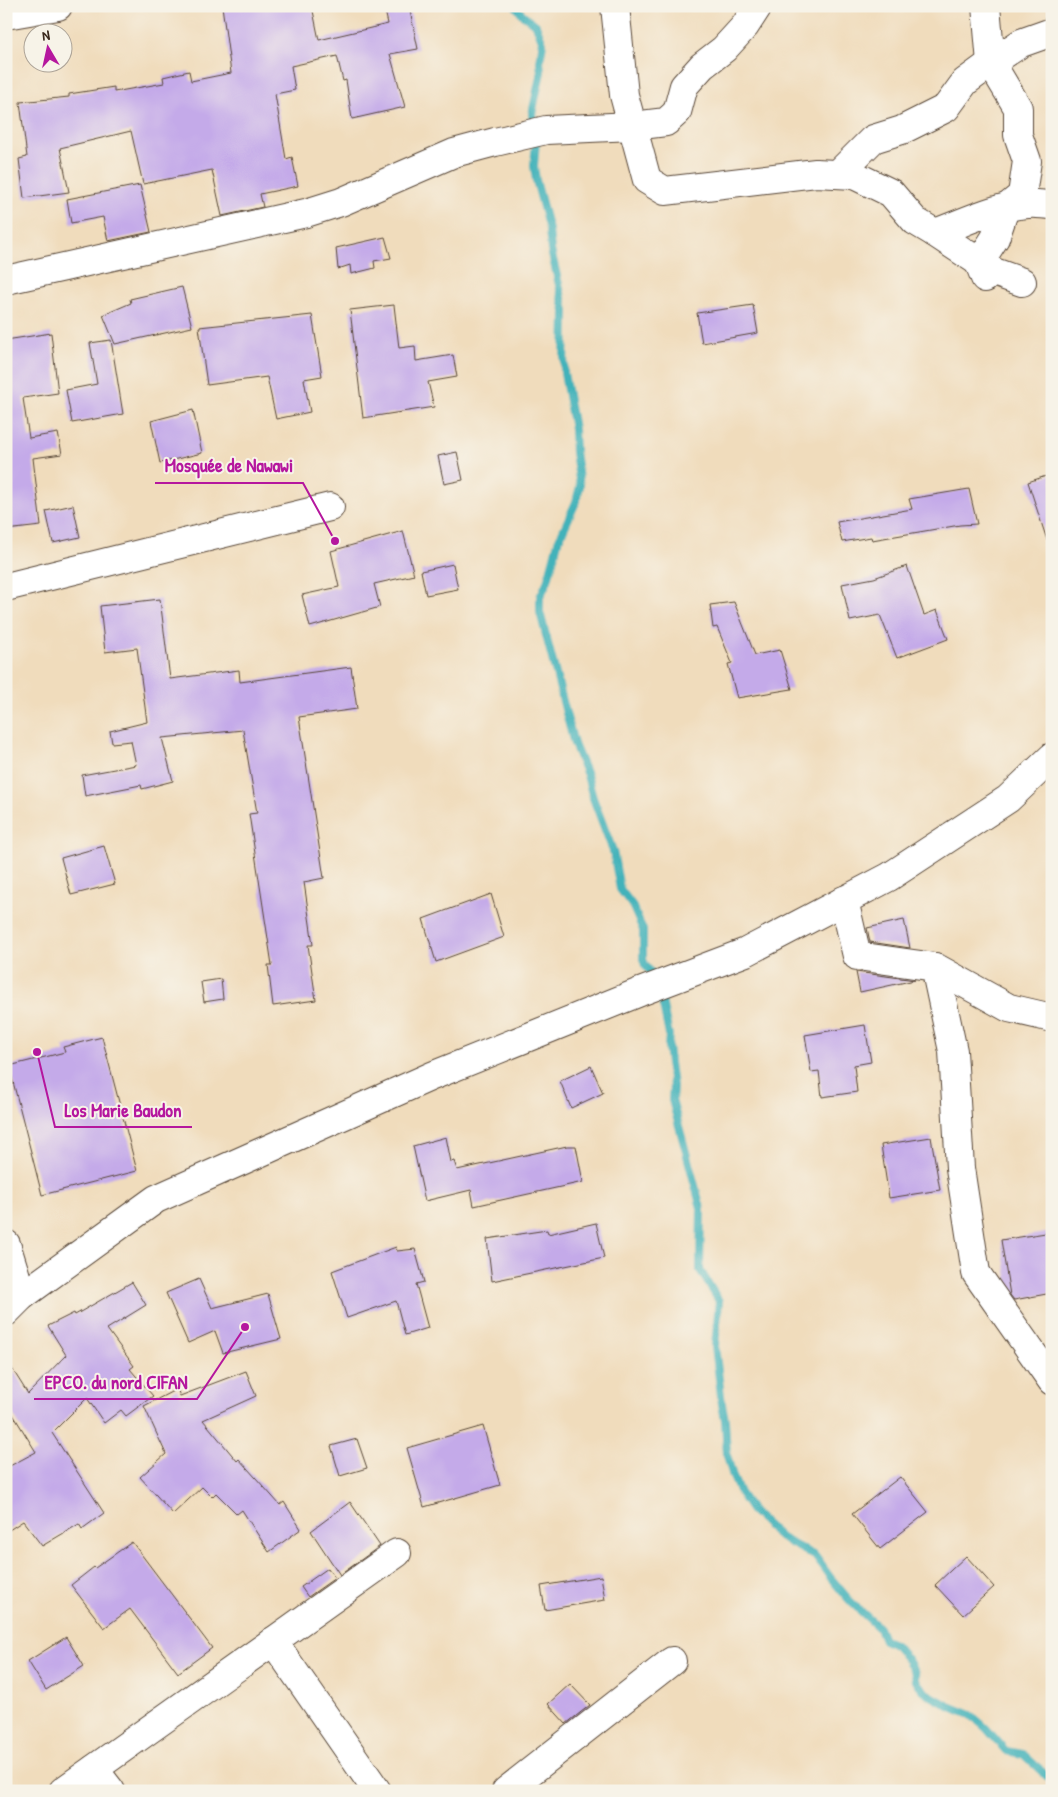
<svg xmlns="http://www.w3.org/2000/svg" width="1058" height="1797" font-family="'Patrick Hand',sans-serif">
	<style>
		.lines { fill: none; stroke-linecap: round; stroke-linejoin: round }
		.stream { stroke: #42b2ba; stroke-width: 8 }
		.building { fill: #c4aae9 }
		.minor-casing { stroke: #564536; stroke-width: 30 }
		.tertiary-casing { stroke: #564536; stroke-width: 30 }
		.minor { stroke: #fff; stroke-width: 28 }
		.tertiary { stroke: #fff; stroke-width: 28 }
		.leader { fill: none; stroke: #b5179e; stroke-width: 2 }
		.callout-dot { fill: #b5179e; stroke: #f7f3e8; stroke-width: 2 }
		.callout-label { font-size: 19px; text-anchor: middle; font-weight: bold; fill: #b5179e; stroke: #f7f3e8; stroke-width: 4; stroke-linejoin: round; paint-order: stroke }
	</style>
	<rect width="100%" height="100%" fill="#f7f3e8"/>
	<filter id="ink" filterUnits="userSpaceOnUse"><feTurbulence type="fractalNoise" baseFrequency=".02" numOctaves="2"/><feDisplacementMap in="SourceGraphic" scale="10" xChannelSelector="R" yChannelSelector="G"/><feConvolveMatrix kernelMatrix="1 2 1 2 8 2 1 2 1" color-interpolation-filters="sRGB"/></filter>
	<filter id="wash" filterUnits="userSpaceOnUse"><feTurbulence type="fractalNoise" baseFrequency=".0096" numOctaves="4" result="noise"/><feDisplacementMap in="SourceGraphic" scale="20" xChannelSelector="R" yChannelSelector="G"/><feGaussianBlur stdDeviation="1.12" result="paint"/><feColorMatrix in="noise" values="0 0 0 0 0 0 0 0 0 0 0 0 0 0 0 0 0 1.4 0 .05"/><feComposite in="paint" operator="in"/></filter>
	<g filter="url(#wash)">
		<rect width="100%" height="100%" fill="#f0dcbc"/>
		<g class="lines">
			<polyline class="stream" points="516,6 522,14 536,25 543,43 540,62 541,72 532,114 536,140 534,166 536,180 549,230 551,250 565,311 564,373 574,429 575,452 580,486 576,502 558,542 548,580 540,597 540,612 574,744 587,775 593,798 613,851 620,889 632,905 643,930 643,959 645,965 653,975 659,986 669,1035 668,1047 673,1086 672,1100 701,1208 700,1270 719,1301 715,1346 722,1404 725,1420 727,1455 733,1477 740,1493 752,1511 781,1538 815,1556 830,1577 850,1601 879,1628 884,1640 894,1644 908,1660 915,1673 916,1681 926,1693 949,1706 971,1715 986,1728 1006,1751 1023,1754 1052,1781"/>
		</g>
		<g id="blocks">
			<g class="building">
				<polygon points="222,6 312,6 319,40 388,24 384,6 409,6 418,49 390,54 405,107 352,119 346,80 343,81 337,56 291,66 295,90 275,94 286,159 292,157 298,186 260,194 263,207 222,216 212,170 143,184 131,131 60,148 69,192 24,198 19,159 27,157 20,102 69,97 69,94 114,87 114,92 164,83 163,77 189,71 191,81 231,73"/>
				<polygon points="140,185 151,232 108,241 103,217 71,223 67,199"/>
				<polygon points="385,237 391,258 374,261 375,268 351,274 350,265 338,269 336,248"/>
				<polygon points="182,287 192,327 115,344 103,315 131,303 130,299"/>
				<polygon points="394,305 399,348 415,346 416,361 453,355 457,377 428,382 434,407 363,418 350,310"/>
				<polygon points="753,305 758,333 702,343 697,313"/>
				<polygon points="312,315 322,376 304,379 310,412 276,419 267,377 207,385 199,327"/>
				<polygon points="51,333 58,393 23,398 29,438 58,433 62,454 33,458 41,526 6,530 6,340"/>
				<polygon points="111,340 123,414 72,423 66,390 97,384 90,343"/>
				<polygon points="193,410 202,453 160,463 151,421"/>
				<polygon points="457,452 463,480 444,484 438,456"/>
				<polygon points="1052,474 1052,542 1048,543 1028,482"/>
				<polygon points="969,489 977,524 960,525 872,540 871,537 842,542 837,522 912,509 909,499"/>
				<polygon points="73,505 80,537 53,543 46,511"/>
				<polygon points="403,531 414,575 374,584 380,607 310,627 302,595 339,587 331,551"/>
				<polygon points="453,564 458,589 426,595 421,571"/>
				<polygon points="907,566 924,615 937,610 948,639 897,658 880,615 850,621 842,584 874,578"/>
				<polygon points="160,599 170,679 239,670 240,682 351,667 357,709 299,717 324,878 304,882 313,945 308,945 316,1000 273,1006 268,965 272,965 249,814 257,813 243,730 162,738 173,781 142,789 141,785 85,796 82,775 136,765 131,741 112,743 110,731 147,722 137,648 105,652 100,606"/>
				<polygon points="734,602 755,655 780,650 792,689 737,698 728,664 732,663 717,627 713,628 710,605"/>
				<polygon points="104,846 115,884 71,895 61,858"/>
				<polygon points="491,894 504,937 436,962 423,919"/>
				<polygon points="904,920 910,948 870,942 867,928"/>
				<polygon points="856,972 915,980 860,992"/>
				<polygon points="221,979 223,999 204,1002 201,982"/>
				<polygon points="865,1025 871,1062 854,1065 857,1092 822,1097 819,1071 811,1072 805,1035"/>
				<polygon points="102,1037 137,1171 42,1195 9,1066 65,1052 63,1047"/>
				<polygon points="591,1066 603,1093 571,1108 560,1081"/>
				<polygon points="446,1137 451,1162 454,1161 457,1170 567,1146 576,1146 583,1182 474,1206 471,1190 425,1201 413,1146"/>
				<polygon points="931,1137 940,1190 889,1198 881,1145"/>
				<polygon points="596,1223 604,1258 492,1281 487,1239 547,1230 548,1234"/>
				<polygon points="1052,1232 1052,1293 1014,1300 1010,1295 1001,1240"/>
				<polygon points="396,1247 397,1251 415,1249 424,1282 416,1284 428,1328 405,1335 396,1301 347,1318 332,1271"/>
				<polygon points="199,1279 212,1308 268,1294 281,1339 223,1353 215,1331 188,1343 166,1293"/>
				<polygon points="132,1282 146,1305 107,1329 134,1366 130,1369 153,1396 126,1416 121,1410 104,1423 87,1398 52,1433 104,1513 82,1529 79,1524 42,1546 23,1521 6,1532 6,1468 36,1452 6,1403 6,1359 28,1394 66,1355 48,1326 74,1313 75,1315"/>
				<polygon points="246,1371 256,1396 203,1420 237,1461 239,1459 280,1505 284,1502 301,1529 269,1552 242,1510 237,1514 216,1493 212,1497 202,1487 173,1514 140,1477 166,1454 144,1406 177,1389 180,1396"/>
				<polygon points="483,1426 500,1485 424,1507 407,1448"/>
				<polygon points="357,1439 367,1468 340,1476 331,1446"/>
				<polygon points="900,1477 928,1512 880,1549 852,1514"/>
				<polygon points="350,1502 380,1546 340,1575 311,1531"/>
				<polygon points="132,1542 212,1648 178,1673 130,1609 104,1628 71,1585 94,1567 95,1568"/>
				<polygon points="966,1556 994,1587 963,1615 935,1585"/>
				<polygon points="328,1568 335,1578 308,1597 301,1587"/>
				<polygon points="601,1576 605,1600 545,1610 541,1586"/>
				<polygon points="66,1637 84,1666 46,1690 28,1661"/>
				<polygon points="570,1684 590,1705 566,1724 548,1704"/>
			</g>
		</g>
	</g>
	<g filter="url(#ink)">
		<use href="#blocks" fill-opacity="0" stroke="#564536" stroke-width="1"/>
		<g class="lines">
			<g class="minor-casing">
				<g id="minor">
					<path d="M615,6l9,89 23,85 18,11 151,-18 38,2 37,18 24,28 20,12c30,-11 61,-27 93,-29 8,-1 16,1 24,1"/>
					<polyline points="6,15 58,6"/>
					<polyline points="838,174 873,139 902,130 946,108 965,82 991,63 1021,43 1052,32"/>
					<polyline points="935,233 994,272 1022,282"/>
					<polyline points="985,278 979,263 995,238 1005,209 1022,195 1027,161 1018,135 1018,108 991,63 986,6"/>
					<polyline points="6,280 306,213 341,202 454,153 495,142 546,130 633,126 666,122 677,112 684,86 702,66 724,49 745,26 758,6"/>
					<polyline points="6,587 330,507"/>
					<polyline points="844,900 857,956 935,967 953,1051 960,1168 976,1273 1052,1381"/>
					<polyline points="935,967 1009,1008 1052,1018"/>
					<polyline points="6,1244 22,1296"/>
					<polyline points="273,1641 377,1791"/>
					<polyline points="94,1769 111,1791"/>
					<polyline points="63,1791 397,1553"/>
					<polyline points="506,1791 672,1661"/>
				</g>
			</g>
			<g class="tertiary-casing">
				<polyline id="tertiary" points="6,1312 22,1296 156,1199 432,1076 640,992 746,952 889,877 1008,799 1052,757"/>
			</g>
			<use href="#minor" class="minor"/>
			<use href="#tertiary" class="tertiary"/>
		</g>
	</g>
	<path class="leader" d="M335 541L303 483H155M37 1052L55 1127H192M245 1327L197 1399H34"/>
	<g class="callout-dot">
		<circle cx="335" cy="541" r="5"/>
		<circle cx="37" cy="1052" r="5"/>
		<circle cx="245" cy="1327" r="5"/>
	</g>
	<g class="callout-label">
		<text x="229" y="472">Mosquée de Nawawi</text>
		<text x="123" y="1117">Los Marie Baudon</text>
		<text x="116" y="1389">EPCO. du nord CIFAN</text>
	</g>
	<rect width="1058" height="1797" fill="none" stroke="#f7f3e8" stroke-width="25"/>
	<g transform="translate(48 48) rotate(351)"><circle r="24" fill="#f7f3e8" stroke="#aca397"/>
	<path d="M0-4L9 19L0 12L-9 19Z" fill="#b5179e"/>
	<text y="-8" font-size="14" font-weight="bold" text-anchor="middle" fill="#3b2a1e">N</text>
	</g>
</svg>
